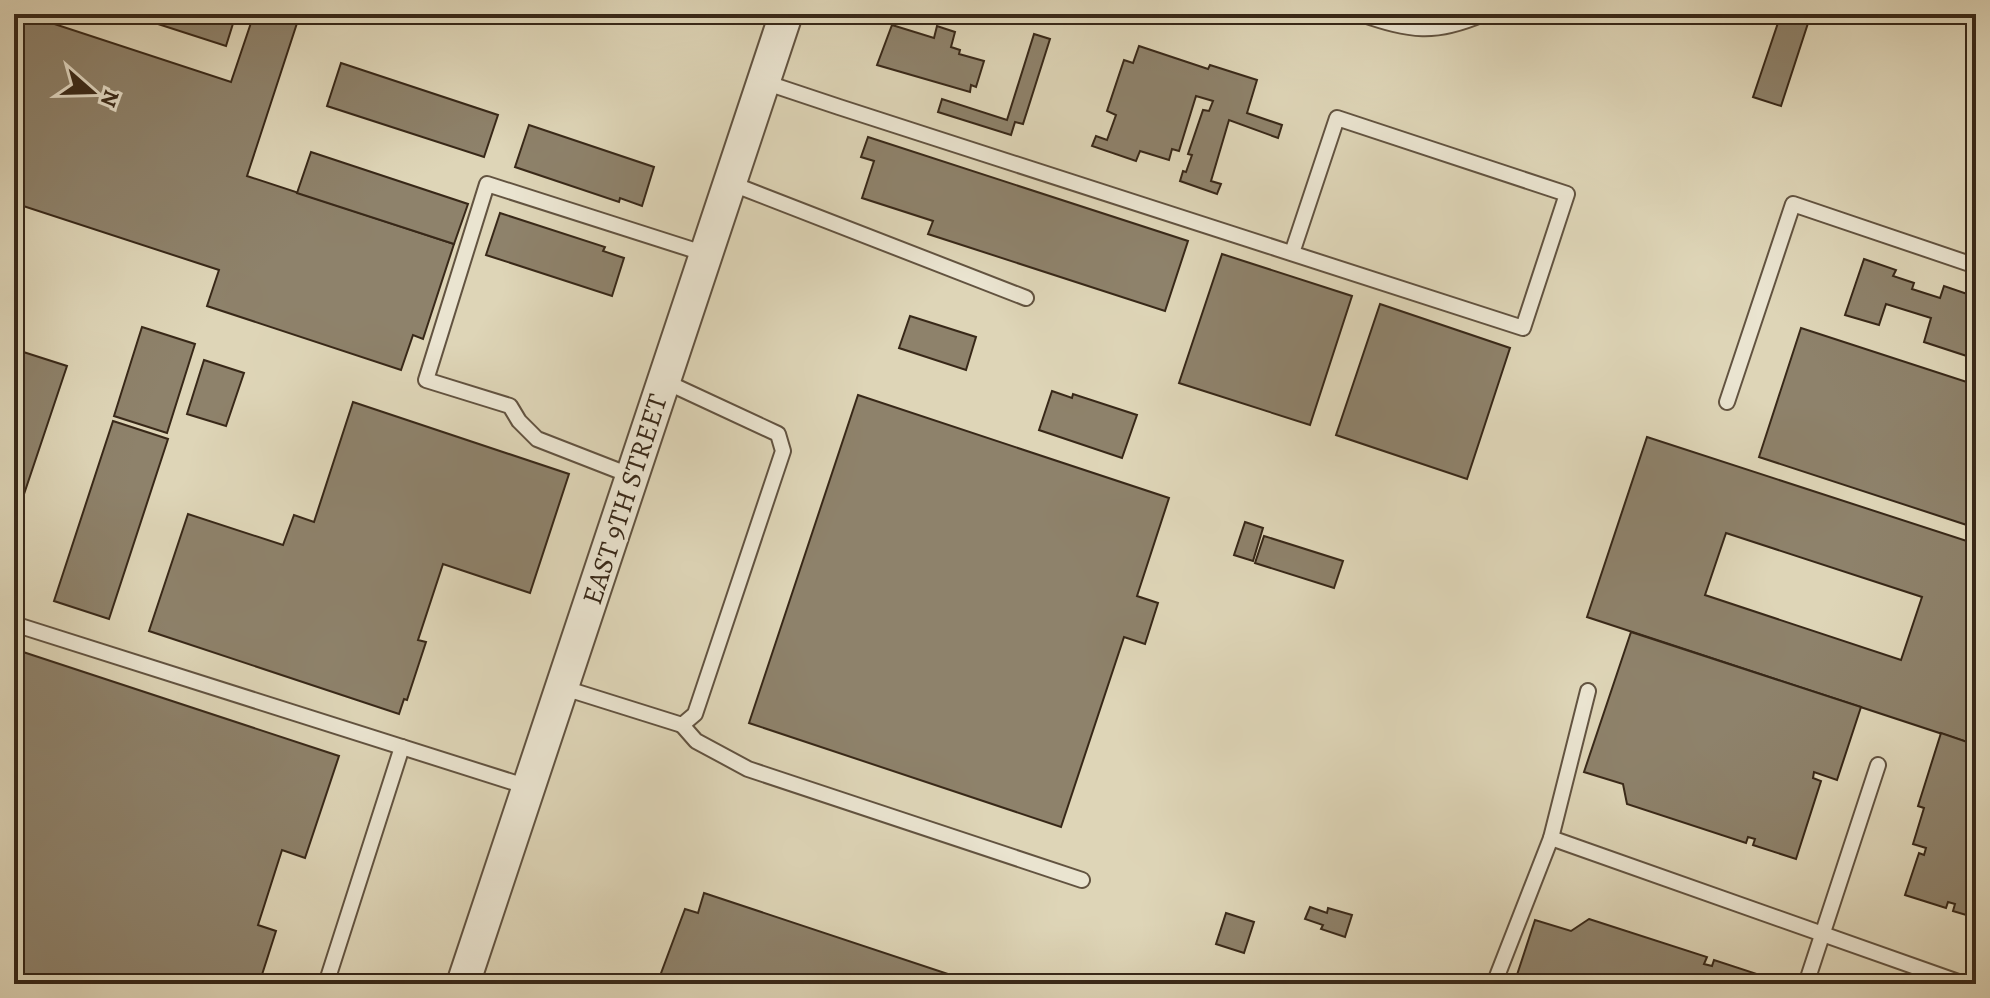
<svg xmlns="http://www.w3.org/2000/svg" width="1990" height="998" font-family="Alegreya,serif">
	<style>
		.building { fill: #8e826b; stroke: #382818; stroke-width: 2; fill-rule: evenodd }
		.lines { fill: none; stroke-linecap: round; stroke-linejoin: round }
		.service-casing { stroke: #625340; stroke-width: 18 }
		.tertiary-casing { stroke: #625340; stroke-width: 36 }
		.service { stroke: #eae4d0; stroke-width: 14 }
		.tertiary { stroke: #eae4d0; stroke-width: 32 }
		.labels { text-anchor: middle; stroke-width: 7; stroke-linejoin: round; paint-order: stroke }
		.street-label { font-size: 28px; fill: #382818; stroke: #eae4d0 }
	</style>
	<rect width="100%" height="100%" fill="#ded5b7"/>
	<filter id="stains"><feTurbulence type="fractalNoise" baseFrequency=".0025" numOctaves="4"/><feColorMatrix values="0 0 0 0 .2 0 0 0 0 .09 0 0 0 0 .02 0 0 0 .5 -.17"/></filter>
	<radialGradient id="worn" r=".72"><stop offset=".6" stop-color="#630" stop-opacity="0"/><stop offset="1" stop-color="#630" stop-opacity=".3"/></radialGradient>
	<g class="building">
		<polygon points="14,14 24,14 231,82 254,14 300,14 247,176 454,244 423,339 413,335 401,370 207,306 219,270 14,203"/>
		<polygon points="127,14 236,14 226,46"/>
		<polygon points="1781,14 1811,14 1781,106 1753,97"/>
		<polygon points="892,25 934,38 937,26 955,32 951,47 960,50 959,54 984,61 976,87 971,85 970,92 877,65"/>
		<polygon points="1034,34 1050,39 1023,124 1015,122 1011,135 938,112 942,99 1007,120"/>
		<polygon points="1139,46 1208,69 1210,65 1257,80 1247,113 1282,125 1278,138 1229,120 1211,181 1221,184 1217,194 1180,181 1183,171 1186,172 1192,155 1188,154 1203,110 1209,111 1213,101 1196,96 1179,151 1172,149 1169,160 1140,151 1136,161 1092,146 1096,136 1107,140 1116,115 1107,111 1124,60 1133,63"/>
		<polygon points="341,63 498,115 484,157 327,106"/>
		<polygon points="529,125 654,167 642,206 620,198 619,202 515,167"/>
		<polygon points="868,137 1188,241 1165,311 928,234 933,221 862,198 874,161 861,157"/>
		<polygon points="311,152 468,204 454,244 297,193"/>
		<polygon points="500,213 605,247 603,251 624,258 612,296 486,255"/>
		<polygon points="1222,254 1352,296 1310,425 1179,383"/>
		<polygon points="1864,259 1896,270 1893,276 1914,283 1912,289 1940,298 1944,286 1976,297 1976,359 1924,342 1931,318 1886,304 1879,325 1845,315"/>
		<polygon points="1380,304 1510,348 1467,479 1336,435"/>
		<polygon points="910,316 976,337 966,370 899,348"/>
		<polygon points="142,327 195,344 167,433 114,416"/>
		<polygon points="1801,328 1976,385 1976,528 1759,457"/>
		<polygon points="14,349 67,366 20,506 14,504"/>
		<polygon points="204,360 244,373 226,426 187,414"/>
		<polygon points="1052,391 1072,398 1073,394 1137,415 1122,458 1039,430"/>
		<polygon points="858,395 1169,498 1137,596 1158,603 1145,644 1124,637 1061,827 749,723"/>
		<polygon points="353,402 569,474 530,593 443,564 418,640 426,642 407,700 404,699 399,714 149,631 188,514 283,545 294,515 314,522"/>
		<polygon points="113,421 168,439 109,619 54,601"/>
		<path d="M1647,437l329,107v201l-389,-128zM1726,533l196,64 -21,63 -196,-65z"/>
		<polygon points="1245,522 1263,528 1253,561 1234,555"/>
		<polygon points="1264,536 1343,561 1334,588 1255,563"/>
		<polygon points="1631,632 1861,707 1837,780 1814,772 1813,778 1821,781 1796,859 1753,845 1755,839 1748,837 1746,843 1627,804 1623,784 1584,772"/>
		<polygon points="14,649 339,756 305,858 282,850 258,925 276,931 259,984 14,984"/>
		<polygon points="1941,733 1976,745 1976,918 1953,911 1955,904 1948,902 1946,908 1905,895 1919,853 1924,855 1926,848 1913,844 1924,808 1918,806"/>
		<polygon points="704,893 978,984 657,984 685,909 698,913"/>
		<polygon points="1310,907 1327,913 1328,908 1352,915 1345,937 1321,929 1323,925 1305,919"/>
		<polygon points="1226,913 1254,922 1244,953 1216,944"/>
		<polygon points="1589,919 1707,957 1704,964 1712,966 1714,960 1757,974 1753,984 1514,984 1535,920 1571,931"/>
	</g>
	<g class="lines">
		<g class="service-casing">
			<g id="service">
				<path d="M1361,14c50,17 73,21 122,0"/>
				<polyline points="764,82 839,107 1523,328 1567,194 1337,118 1292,253"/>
				<polyline points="730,183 1026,298"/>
				<polyline points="1727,402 1793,204 1976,266"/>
				<polyline points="632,476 537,439 519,421 510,406 426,380 487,184 706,254"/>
				<polyline points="14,624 528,787"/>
				<polyline points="561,687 682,725 695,714 783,451 778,434 664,381"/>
				<polyline points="1588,691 1551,838 1964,984"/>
				<polyline points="682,725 696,741 748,769 1082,880"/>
				<polyline points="326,984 402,747"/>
				<polyline points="1494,984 1551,838"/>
				<polyline points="1806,984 1878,765"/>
			</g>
		</g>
		<g class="tertiary-casing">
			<polyline id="tertiary" points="463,984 786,14"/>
		</g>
		<use href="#service" class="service"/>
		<use href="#tertiary" class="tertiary"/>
	</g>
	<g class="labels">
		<g class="street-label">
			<text transform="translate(624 499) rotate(-72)" y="10">EAST 9TH STREET</text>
		</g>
	</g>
	<rect width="1990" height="998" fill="none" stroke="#ded5b7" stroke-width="48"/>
	<rect x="16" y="16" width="1958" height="966" fill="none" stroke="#382818" stroke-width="4"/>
	<rect x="24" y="24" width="1942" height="950" fill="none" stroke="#382818" stroke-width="2"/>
	<g transform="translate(92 92) rotate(110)" stroke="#eae4d0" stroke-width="6" paint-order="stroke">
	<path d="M0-6L14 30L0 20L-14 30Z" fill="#382818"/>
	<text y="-12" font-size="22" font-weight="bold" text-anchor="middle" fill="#382818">N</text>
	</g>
	<rect width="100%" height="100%" filter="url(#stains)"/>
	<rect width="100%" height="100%" fill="url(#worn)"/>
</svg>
